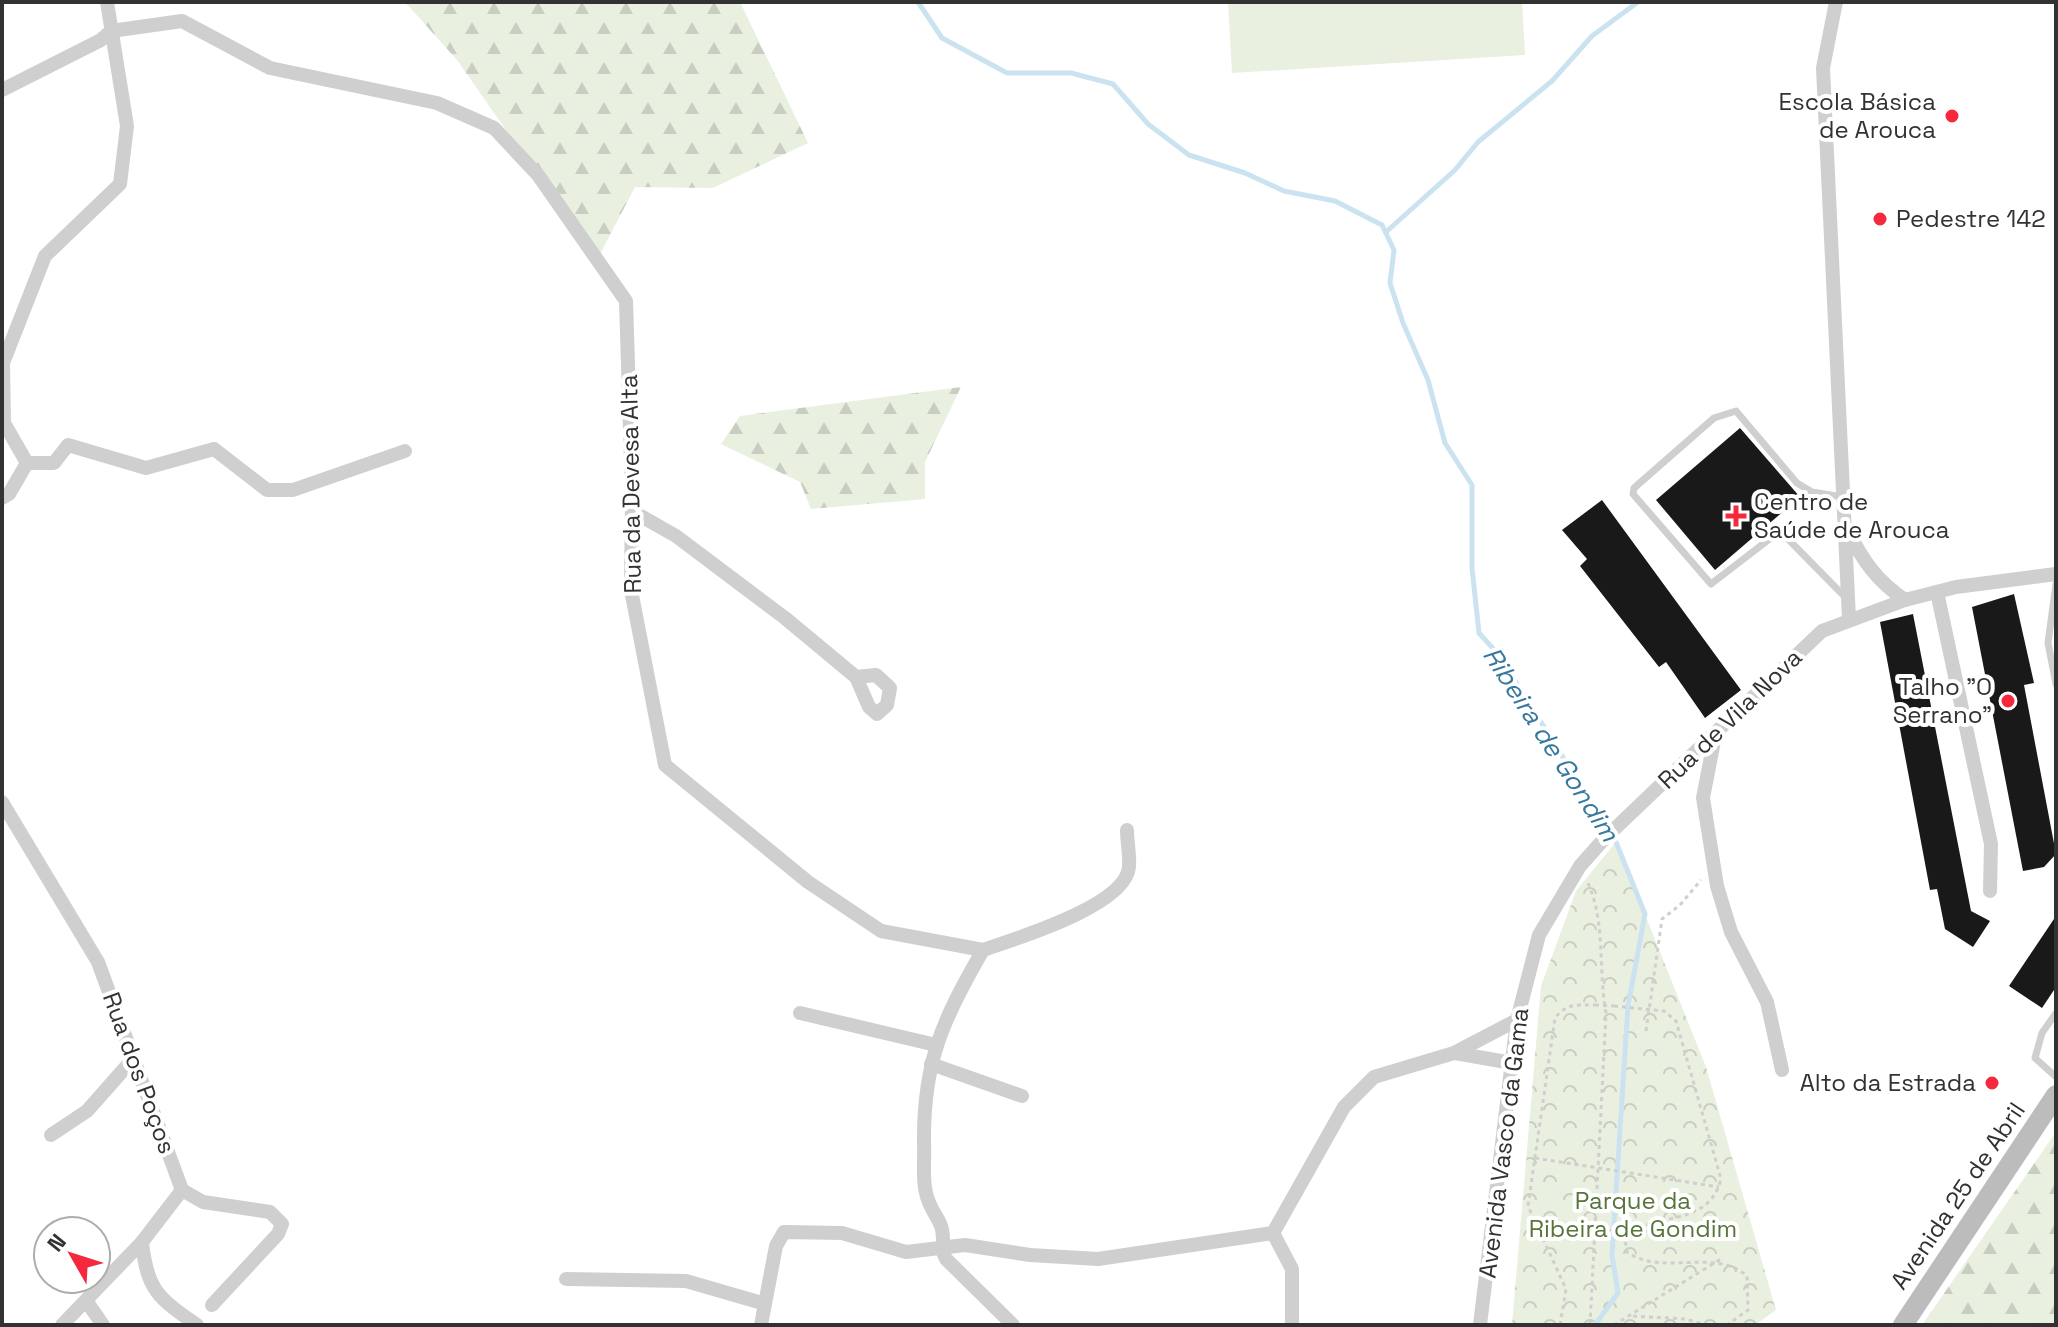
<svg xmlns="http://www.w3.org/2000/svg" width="2058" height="1327" font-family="'Space Grotesk',sans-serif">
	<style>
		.forest { fill: url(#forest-firs) }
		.park { fill: url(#park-crowns) }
		.pitch { fill: #e9f0e0 }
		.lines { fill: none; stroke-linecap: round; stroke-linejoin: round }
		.stream { stroke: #cbe3f1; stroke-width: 5 }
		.building { fill: #191919 }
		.path { stroke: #cfcfcf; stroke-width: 3; stroke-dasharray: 4 4; stroke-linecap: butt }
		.lane { stroke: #cfcfcf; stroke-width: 7 }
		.street { stroke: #cfcfcf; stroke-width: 14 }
		.secondary { stroke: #bcbcbc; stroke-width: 20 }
		.path-bridge { stroke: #cfcfcf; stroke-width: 3; stroke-dasharray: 4 4; stroke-linecap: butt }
		.poi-dot { fill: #f6283d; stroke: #fff; stroke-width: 3 }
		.labels { text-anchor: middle; stroke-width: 8; stroke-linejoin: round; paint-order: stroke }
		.poi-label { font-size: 24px; fill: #323232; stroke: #fff; text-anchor: end }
		.street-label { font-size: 24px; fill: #323232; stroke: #fff }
		.park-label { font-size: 24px; fill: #57743a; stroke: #fff }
		.water-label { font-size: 26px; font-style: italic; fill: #37799e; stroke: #fff }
	</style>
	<defs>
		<pattern id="forest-firs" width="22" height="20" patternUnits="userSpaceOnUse" patternTransform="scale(2)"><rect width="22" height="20" fill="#e9f0e0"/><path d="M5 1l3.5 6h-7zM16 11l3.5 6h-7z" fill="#c8cec1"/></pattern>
		<pattern id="park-crowns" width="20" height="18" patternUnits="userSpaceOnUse" patternTransform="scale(2)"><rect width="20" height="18" fill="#e9f0e0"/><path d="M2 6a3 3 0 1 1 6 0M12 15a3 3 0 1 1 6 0" fill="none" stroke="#c8cec1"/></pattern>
	</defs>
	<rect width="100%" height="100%" fill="#fff"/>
	<g class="forest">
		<polygon points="405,2 740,2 808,143 713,188 635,187 597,260 457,60"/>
		<polygon points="961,387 925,462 925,499 811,509 800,482 721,444 740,416"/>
		<polygon points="2056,1132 2056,1325 1922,1325"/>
	</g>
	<polygon class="park" points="1616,842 1706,1067 1776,1310 1755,1325 1512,1325 1541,986 1576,891"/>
	<polygon class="pitch" points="1228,2 1522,2 1525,55 1232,73"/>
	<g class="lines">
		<g class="stream">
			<polyline points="918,2 942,38 1007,73 1071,73 1113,84 1148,124 1189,155 1245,173 1284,191 1335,201 1382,225 1394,250 1390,283 1403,323 1428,380 1445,443 1472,485 1472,568 1479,633 1499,655 1616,842 1645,914 1628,1006 1612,1255 1618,1293 1595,1325"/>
			<polyline points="1386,232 1455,170 1478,142 1552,81 1592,36 1638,2"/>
		</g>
	</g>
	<g class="building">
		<polygon points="1740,428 1800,497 1715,570 1656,500"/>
		<polygon points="1602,500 1741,690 1705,718 1666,662 1659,667 1580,566 1587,559 1562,530"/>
		<polygon points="2014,594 2034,683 2024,685 2056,854 2044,867 2023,871 1972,607"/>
		<polygon points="1913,614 1971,911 1990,921 1973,947 1945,929 1937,889 1930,890 1880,622"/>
		<polygon points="2056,916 2056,987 2042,1008 2009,986"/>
	</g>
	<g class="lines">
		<g class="path">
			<path d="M1588,883c18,40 10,88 18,130l-16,312"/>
			<path d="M1614,1006l50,5 12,10 45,158c-13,52 -74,30 -96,61l2,12c35,25 87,-5 120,24l1,34 -21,15"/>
			<polyline points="1646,1031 1662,919 1680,905 1701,880"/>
			<polyline points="1535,1158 1719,1187"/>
			<polyline points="1633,1316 1685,1319 1707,1325"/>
			<path d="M1560,1325l6,-36 -38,-83 27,-188c12,-15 22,-13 40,-13"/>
			<polyline points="1614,1325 1703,1270"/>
		</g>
		<g class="lane">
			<polyline points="1843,497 1812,492 1797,483 1736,411 1714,418 1634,488 1633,494 1711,584 1776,534 1786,537 1847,599"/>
			<polyline points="2056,584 2048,643 2056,684"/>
			<polyline points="2056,1013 2042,1033 2035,1058 2056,1077"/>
		</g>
		<g class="street">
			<polyline points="1836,2 1823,68 1849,619"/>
			<polyline points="2,90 101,40 111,31 182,21 270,68 437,103 494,128 538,175 626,301 632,493 631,590 665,765 808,882 881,931 983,950"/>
			<polyline points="27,463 54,463 68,445 146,468 214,449 267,490 293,490 405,451"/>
			<polyline points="2,498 9,494 27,463 4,423 3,363 45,256 120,184 127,126 107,2"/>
			<polyline points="632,511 676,536 785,618 856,677 869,707 877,714 887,705 890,688 876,675 856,677"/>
			<path d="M1848,531c15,30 29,50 57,69"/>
			<polyline points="1937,592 1991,844 1990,891"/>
			<polyline points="1715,736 1703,798 1717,886 1731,932 1767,1002 1782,1070"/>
			<polyline points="2,802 98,962 182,1190 142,1242 62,1325"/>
			<path d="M983,950c31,-11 143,-44 146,-83 1,-12 -2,-25 -2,-37"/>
			<polyline points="800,1013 936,1045"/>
			<polyline points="1455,1053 1512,1063"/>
			<polyline points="931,1064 1022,1096"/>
			<polyline points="51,1135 87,1111 133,1059"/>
			<polyline points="182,1190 203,1202 270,1212 282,1224 278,1234 212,1305"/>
			<polyline points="1273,1233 1292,1269 1292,1325"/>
			<path d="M142,1242c5,48 16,56 55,83"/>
			<path d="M942,1250c5,-31 -10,-31 -16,-57 -4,-16 -1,-34 -2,-50 -1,-81 19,-124 59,-193"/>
			<polyline points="942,1250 946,1259 1013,1325"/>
			<polyline points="566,1279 686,1281 762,1303"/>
			<polyline points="87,1302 103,1325"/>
			<polyline points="761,1325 776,1246 784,1232 842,1233 906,1252 965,1245 1030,1255 1098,1259 1273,1233 1344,1107 1374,1077 1454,1053 1517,1020"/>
			<polyline points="1480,1325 1517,1020 1539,935 1580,866 1604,839 1822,631 1905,600 1956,587 2056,574"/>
		</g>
		<polyline class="secondary" points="1903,1325 2056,1095"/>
		<g class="path-bridge">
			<polyline points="1595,1005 1614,1006"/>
			<polyline points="1703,1270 1721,1259"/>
		</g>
	</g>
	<g class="poi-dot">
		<circle cx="1952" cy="116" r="8"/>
		<circle cx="1880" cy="219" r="8"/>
		<path d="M1732 504h8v8h8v8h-8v8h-8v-8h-8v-8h8z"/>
		<circle cx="2008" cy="701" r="8"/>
		<circle cx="1992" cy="1083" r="8"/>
	</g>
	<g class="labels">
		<g class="poi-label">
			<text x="1936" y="110">Escola Básica<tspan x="1936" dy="28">de Arouca</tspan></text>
			<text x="1896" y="227" text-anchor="start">Pedestre 142</text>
			<text x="1754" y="510" text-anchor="start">Centro de<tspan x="1754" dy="28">Saúde de Arouca</tspan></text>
			<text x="1992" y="695">Talho "O<tspan x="1992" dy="28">Serrano"</tspan></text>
			<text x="1976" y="1091">Alto da Estrada</text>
		</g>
		<g class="street-label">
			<text transform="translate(631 484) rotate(-91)" y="8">Rua da Devesa Alta</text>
			<text transform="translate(1730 719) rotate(-44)" y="8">Rua de Vila Nova</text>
			<text transform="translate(139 1073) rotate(70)" y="8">Rua dos Poços</text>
			<text transform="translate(1504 1143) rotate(-83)" y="8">Avenida Vasco da Gama</text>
			<text transform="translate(1958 1196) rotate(-56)" y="8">Avenida 25 de Abril</text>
		</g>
		<g class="park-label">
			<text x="1633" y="1209">Parque da<tspan x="1633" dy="28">Ribeira de Gondim</tspan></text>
		</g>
		<g class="water-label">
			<text transform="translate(1551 744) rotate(57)" y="9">Ribeira de Gondim</text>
		</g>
	</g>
	<rect width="2058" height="1327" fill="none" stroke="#323232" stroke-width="8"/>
	<g transform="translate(72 1255) rotate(309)"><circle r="38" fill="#ffffff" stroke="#adadad" stroke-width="2"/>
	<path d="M0-6L14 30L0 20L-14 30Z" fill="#f6283d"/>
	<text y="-12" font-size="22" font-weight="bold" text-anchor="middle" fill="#323232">N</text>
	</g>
</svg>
